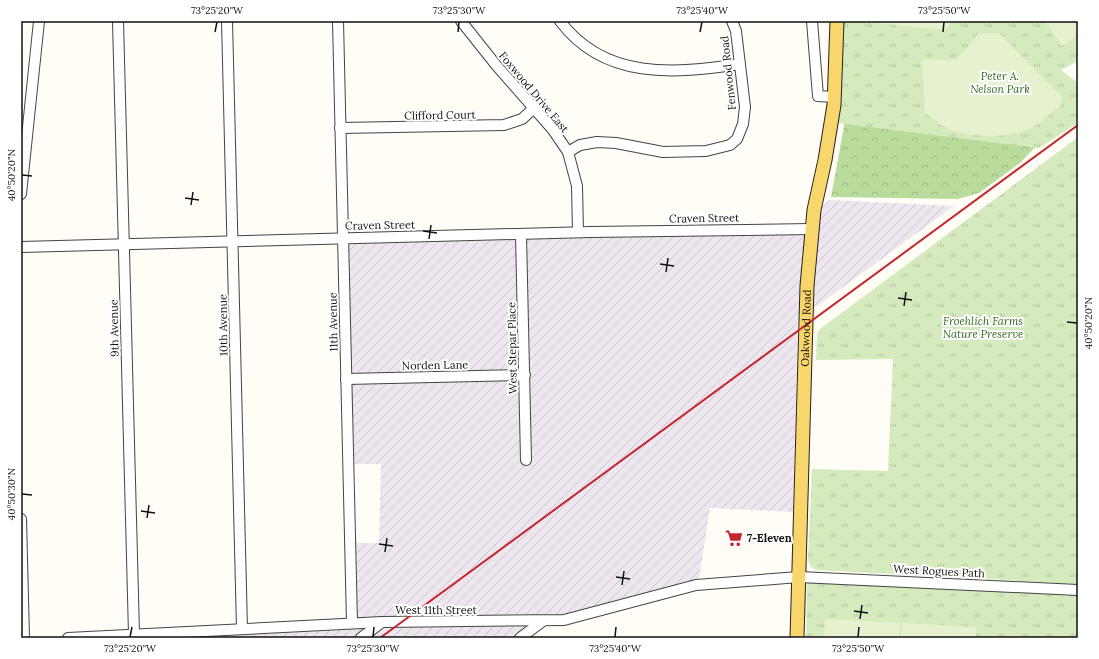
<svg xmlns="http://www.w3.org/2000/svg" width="1099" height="659" font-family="Lora,serif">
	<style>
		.industrial { fill: url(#industrial-furrows) }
		.forest { fill: url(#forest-crowns) }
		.park { fill: url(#park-tufts) }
		.pitch { fill: #e6f2cf }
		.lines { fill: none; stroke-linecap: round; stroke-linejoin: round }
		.minor-casing { stroke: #444; stroke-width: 12 }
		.major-casing { stroke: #222; stroke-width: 15 }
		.minor { stroke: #fff; stroke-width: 10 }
		.major { stroke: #f9d66b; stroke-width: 13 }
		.rail { stroke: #c4262e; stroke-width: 2 }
		.ticks { fill: none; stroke: #111; stroke-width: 1.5 }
		.labels { text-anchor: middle; stroke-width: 4; stroke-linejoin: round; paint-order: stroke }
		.street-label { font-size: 11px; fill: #111; stroke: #fff }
		.park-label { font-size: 11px; font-style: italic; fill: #2f6b1f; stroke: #fff }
		.poi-label { font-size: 11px; font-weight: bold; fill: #111; stroke: #fff; text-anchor: start }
		.neatline { fill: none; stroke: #111; stroke-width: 1.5 }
		.ticks-label { font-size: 10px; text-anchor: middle; fill: #111 }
	</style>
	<defs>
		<pattern id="industrial-furrows" width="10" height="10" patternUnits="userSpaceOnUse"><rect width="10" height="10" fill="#eee6ef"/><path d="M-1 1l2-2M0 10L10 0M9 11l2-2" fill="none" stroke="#cbc4cc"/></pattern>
		<pattern id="forest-crowns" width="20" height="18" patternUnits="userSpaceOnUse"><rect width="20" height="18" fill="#b9dc9c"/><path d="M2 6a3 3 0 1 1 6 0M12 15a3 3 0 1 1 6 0" fill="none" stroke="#9ebc85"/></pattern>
		<pattern id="park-tufts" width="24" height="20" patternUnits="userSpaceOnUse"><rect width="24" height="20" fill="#d5ebbd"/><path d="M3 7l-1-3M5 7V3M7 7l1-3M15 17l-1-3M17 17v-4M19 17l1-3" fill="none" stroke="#b6c8a1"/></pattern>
	</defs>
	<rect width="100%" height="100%" fill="#fffdf5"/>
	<polygon class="industrial" points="829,200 954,206 798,320 793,512 710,508 699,579 567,616 516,638 181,638 358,628 355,543 379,543 381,464 353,464 348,243 797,233"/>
	<polygon class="forest" points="845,121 1040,142 1020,163 979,193 958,199 831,197"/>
	<g class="park">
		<polygon points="842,21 1078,21 1078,61 1061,70 1078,83 1078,123 1039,148 837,123"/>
		<polygon points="1078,137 1078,584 816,570 810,566 808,560 812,469 888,471 893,359 816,360 817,333 820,329"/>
		<polygon points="807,581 1078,594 1078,638 806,638"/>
	</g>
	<g class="pitch">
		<polygon points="856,21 951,21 945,30"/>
		<polygon points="1045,21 1078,21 1078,35 1062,46"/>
		<path d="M979,33h20l62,63v9c-10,8 -20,18 -32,24 -21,10 -63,9 -84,-2 -7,-4 -14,-10 -20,-14l-3,-53h34z"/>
		<polygon points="825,619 900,623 899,638 824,638"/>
		<polygon points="902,623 976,627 976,638 901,638"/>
	</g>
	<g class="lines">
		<g class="minor-casing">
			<g id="minor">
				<polyline points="118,21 134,634"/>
				<polyline points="227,21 242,629"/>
				<polyline points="338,21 352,623"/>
				<polyline points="461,21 496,65 553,130 568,152 577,186 578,232"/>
				<path d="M560,21c44,59 114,53 180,43"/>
				<polyline points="812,21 818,96 834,97"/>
				<polyline points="340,128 504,125 522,119 534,108"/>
				<polyline points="568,152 580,145 597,142 616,143 663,152 706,151 730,145 737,139 743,124 745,107 736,31 732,21"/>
				<polyline points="21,194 39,21"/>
				<polyline points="521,235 526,460"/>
				<polyline points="21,247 590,232 812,229"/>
				<polyline points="346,379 525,375"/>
				<polyline points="21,519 24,638"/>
				<polyline points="68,638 382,622 564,620 696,585 799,577 1078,590"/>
				<polyline points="361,638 382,622"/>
				<polyline points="520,638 543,621"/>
			</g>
		</g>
		<g class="major-casing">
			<g id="major">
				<path id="s1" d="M797,638l10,-352 7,-76 11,-50 9,-55 3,-84"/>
			</g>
		</g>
		<use href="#minor" class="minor"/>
		<use href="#major" class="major"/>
		<polyline class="rail" points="380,638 1078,125"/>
	</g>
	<path class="ticks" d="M215,32l2,-10M458,32l1,-10M700,32l2,-10M943,32l1,-10M22,175l10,1M185,198l14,2M191,205l2,-13M423,231l14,2M429,239l2,-14M660,264l14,2M666,272l2,-14M898,298l14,2M904,306l2,-14M1067,322l10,1M22,494l10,1M141,511l14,2M147,518l2,-13M379,544l14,2M385,552l2,-14M616,577l14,2M622,585l2,-14M854,611l14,2M860,619l2,-14M130,637l2,-10M373,637l1,-10M615,637l1,-10M858,637l1,-10"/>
	<defs>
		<g id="supermarket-bare" transform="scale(1.38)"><path d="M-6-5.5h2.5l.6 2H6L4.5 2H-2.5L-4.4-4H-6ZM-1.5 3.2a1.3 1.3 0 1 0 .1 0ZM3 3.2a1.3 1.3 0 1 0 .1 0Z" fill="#c4262e" stroke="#fff" stroke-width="2.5" paint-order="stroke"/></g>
	</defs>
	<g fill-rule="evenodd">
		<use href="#supermarket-bare" x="734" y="538"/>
	</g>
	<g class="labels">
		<g class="street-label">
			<text transform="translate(728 73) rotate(-96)" y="4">Fenwood Road</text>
			<text transform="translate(534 92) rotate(50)" y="4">Foxwood Drive East</text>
			<text transform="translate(440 115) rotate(-1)" y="4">Clifford Court</text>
			<text transform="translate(704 218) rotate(-1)" y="4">Craven Street</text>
			<text transform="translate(380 225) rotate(-1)" y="4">Craven Street</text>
			<text transform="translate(333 322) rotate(-91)" y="4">11th Avenue</text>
			<text transform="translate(223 325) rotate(-91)" y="4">10th Avenue</text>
			<text transform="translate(114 328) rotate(-91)" y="4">9th Avenue</text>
			<text dy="4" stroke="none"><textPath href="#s1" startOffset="310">Oakwood Road</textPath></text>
			<text transform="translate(512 348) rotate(-91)" y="4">West Stepar Place</text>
			<text transform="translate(435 365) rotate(-1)" y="4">Norden Lane</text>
			<text transform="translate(939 571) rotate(3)" y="4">West Rogues Path</text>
			<text x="436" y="614">West 11th Street</text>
		</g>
		<g class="park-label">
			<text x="1000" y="80">Peter A.<tspan x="1000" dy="13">Nelson Park</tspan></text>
			<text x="983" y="325">Froehlich Farms<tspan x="983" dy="13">Nature Preserve</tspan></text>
		</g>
		<g class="poi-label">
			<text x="747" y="542">7-Eleven</text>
		</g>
	</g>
	<rect width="1099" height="659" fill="none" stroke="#ffffff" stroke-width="44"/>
	<rect x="22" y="22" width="1055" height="615" class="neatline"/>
	<g class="ticks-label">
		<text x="217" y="14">73°25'20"W</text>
		<text x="459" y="14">73°25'30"W</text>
		<text x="702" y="14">73°25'40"W</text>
		<text x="944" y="14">73°25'50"W</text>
		<text transform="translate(11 175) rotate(-90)" y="4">40°50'20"N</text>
		<text transform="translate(1088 323) rotate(-90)" y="4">40°50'20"N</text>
		<text transform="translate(11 494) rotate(-90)" y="4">40°50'30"N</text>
		<text x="130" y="652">73°25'20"W</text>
		<text x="373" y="652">73°25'30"W</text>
		<text x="615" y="652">73°25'40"W</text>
		<text x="858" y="652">73°25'50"W</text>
	</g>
</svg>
